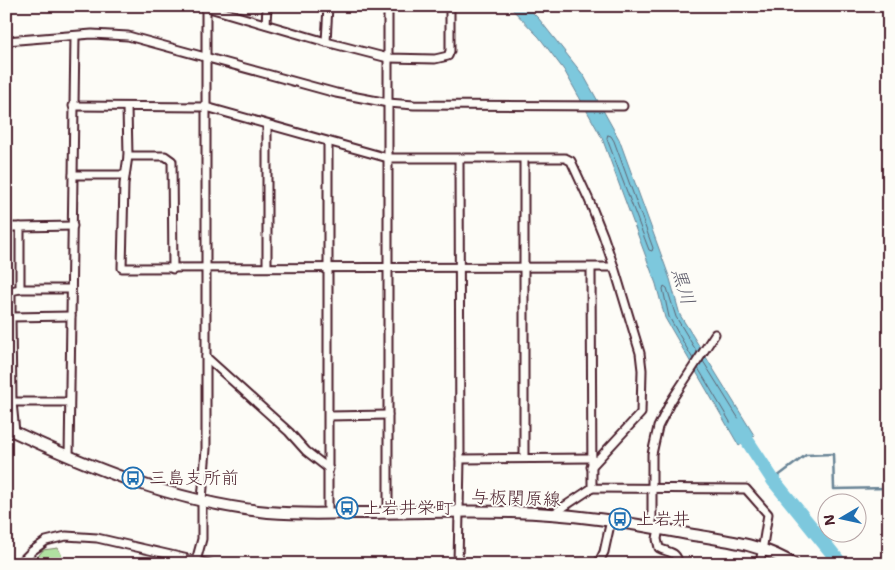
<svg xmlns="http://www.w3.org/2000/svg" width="895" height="570" font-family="'Shantell Sans','Klee One',sans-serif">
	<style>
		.green { fill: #b0e1a1; stroke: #7d8066 }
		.water { fill: #7dc8dd; stroke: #698496 }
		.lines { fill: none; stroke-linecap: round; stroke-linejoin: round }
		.shore { stroke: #5e6372; stroke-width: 1 }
		.stream { stroke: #698496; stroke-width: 2.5 }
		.river { stroke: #7dc8dd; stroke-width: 14 }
		.street-casing { stroke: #4a1f2b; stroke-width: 11 }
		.secondary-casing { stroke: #4a1f2b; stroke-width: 14 }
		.street { stroke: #fdfcf7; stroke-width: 7 }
		.secondary { stroke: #fdfcf7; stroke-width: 10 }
		.labels { text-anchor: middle; stroke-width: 4; stroke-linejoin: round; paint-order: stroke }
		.poi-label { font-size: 18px; fill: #4a1f2b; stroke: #fdfcf7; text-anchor: start }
		.street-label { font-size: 18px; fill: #4a1f2b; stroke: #fdfcf7 }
		.water-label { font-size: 19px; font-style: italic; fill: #5c5a69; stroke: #fdfcf7 }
	</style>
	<rect width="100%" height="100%" fill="#fdfcf7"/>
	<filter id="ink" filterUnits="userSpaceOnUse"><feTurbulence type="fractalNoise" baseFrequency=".02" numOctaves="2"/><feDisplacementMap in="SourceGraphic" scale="10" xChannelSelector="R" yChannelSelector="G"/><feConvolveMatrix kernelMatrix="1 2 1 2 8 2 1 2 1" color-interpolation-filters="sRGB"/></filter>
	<g filter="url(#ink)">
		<polygon class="green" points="58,548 64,560 102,564 32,564 43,550"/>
		<polygon class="water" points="509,6 526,6 539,19 584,76 619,139 670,279 680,315 754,435 739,446 665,318 656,284 602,138 564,70 539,37"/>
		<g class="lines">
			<g class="shore">
				<polygon points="608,135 611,136 614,141 653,248 652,251 649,250 607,139"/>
				<polyline points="693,359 669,317 663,289 664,286 667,288 676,317 697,352"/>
				<polyline points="698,368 739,437 742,438 746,434 747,432 703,361"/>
			</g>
			<polyline class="stream" points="773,480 806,455 833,454 834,489 889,488"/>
			<polyline class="river" points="737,425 773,480 841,564"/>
			<g class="street-casing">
				<g id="street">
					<polyline points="206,7 326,42 388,58 435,59 448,56 450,51 450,6"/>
					<polyline points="266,24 267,6"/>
					<polyline points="6,41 92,34 128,36 336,93 388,103 414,105 623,106"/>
					<polyline points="326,42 328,6"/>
					<polyline points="73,106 206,107 388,158 565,158 571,161 589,200 603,235 614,267 640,353 642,370 641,413 591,467"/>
					<polyline points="127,107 128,156 124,184 122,268 614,267"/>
					<polyline points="128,156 165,156 172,161 173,269"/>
					<polyline points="524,159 524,457"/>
					<polyline points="73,175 125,175"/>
					<polyline points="6,227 20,227"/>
					<polyline points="267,267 267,125"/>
					<polyline points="591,268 592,488 746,489 768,514 760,564"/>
					<polyline points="71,289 20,289 20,227 73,226"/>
					<polyline points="11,317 11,291 20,289"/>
					<polyline points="206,357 289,432 306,451 329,469"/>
					<polyline points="12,402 69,402"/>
					<polyline points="329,416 388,415"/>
					<polyline points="15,432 12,402 11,317 71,316"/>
					<polyline points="69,457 75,36"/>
					<polyline points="460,459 591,458"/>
					<polyline points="388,513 388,6"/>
					<polyline points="328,514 328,143"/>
					<polyline points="553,514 592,488"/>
					<polyline points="652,526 652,454 658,427 671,401 715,334"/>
					<path d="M659,528l-2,11 2,9c9,5 19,3 19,16"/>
					<polyline points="196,561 202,539 202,500 206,449 206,6"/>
					<polyline points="19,564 32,551 46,541 66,536 97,538 210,564"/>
					<polyline points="458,564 460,459 459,159"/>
					<polyline points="598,564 604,552 611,520"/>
				</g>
			</g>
			<g class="secondary-casing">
				<path id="secondary" d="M6,428c85,40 168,74 262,84 27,2 54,2 81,1 54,0 108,-3 162,-1 60,1 119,11 177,22 36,6 74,10 105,30"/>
			</g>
			<use href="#street" class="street"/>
			<use href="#secondary" class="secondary"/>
		</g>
	</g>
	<defs>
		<g id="bus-ring" transform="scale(1.125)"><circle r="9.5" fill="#fdfcf7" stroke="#1f6fb2" stroke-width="1.5"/><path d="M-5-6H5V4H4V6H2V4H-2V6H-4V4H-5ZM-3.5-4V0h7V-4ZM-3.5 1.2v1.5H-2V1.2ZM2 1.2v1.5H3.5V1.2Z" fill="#1f6fb2"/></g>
	</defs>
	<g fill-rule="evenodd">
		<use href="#bus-ring" x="133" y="478"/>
		<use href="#bus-ring" x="347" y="508"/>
		<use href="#bus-ring" x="620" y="519"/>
	</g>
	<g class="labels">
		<g class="poi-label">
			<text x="149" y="484">三島支所前</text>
			<text x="363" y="514">上岩井栄町</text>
			<text x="636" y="525">上岩井</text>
		</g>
		<g class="street-label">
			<text transform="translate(516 498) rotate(2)" y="6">与板関原線</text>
		</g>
		<g class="water-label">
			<text transform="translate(684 286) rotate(73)" y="7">黒川</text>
		</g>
	</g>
	<rect width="895" height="570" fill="none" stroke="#fdfcf7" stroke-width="25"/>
	<rect x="12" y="12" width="870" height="545" fill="none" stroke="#4a1f2b" stroke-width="2" filter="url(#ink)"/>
	<g transform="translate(842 518) rotate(261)"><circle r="24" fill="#fdfcf7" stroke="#b5a4a5"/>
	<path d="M0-4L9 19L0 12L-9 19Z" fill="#1f6fb2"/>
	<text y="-8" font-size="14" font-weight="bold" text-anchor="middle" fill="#4a1f2b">N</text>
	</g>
</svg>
